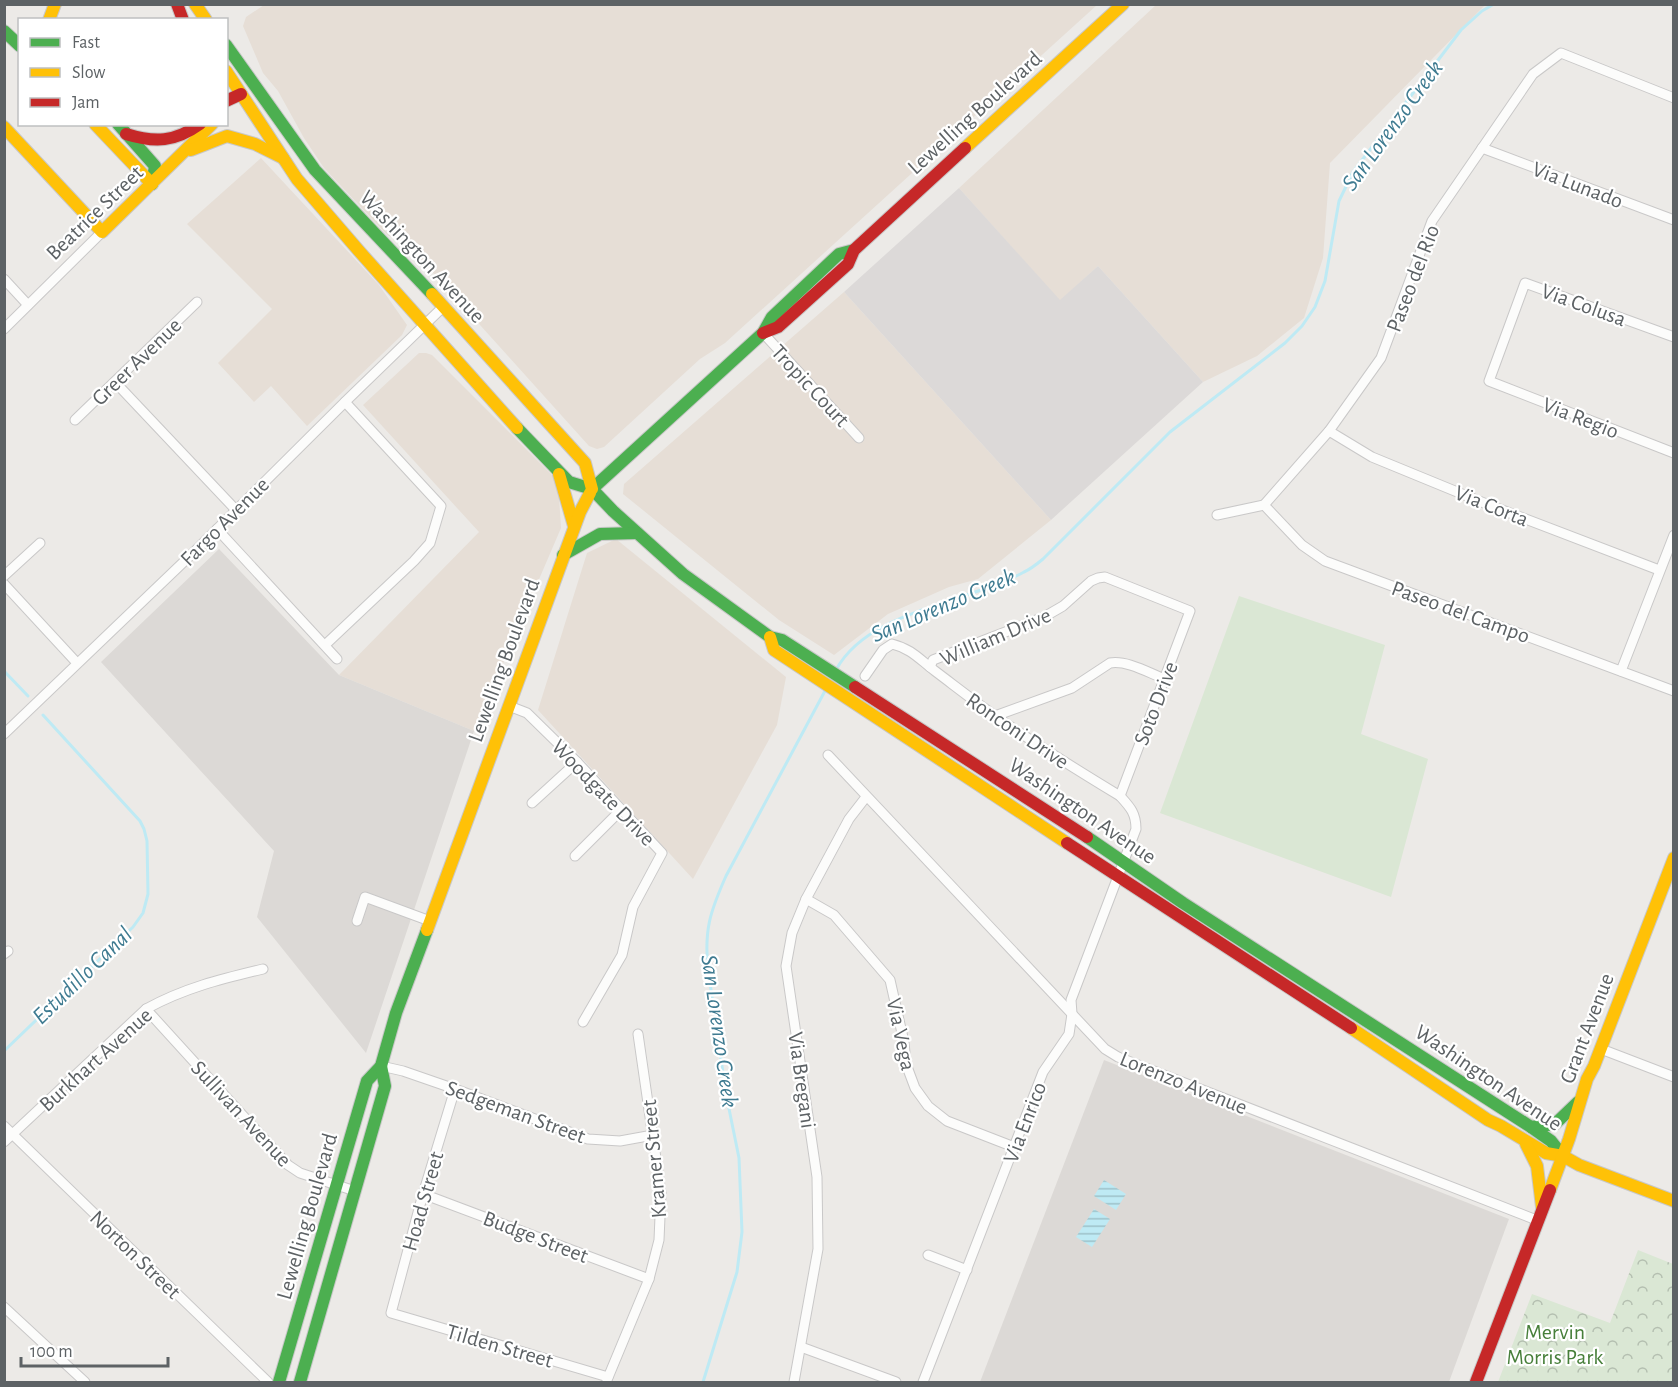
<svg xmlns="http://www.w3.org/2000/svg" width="1678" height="1387" font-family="'Alegreya Sans',sans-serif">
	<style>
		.commercial { fill: #e6ded6 }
		.industrial { fill: #dcd9d8 }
		.education { fill: #dcd9d6 }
		.park { fill: url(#park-crowns) }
		.pitch { fill: #dae7d4 }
		.water { fill: url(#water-rules) }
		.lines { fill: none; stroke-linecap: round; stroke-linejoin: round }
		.stream { stroke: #beeaf4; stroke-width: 3 }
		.street-casing { stroke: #c9c8c8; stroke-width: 11 }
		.fast-casing { stroke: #c8c8c8; stroke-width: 14 }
		.slow-casing { stroke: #c8c8c8; stroke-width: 14 }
		.jam-casing { stroke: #c8c8c8; stroke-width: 14 }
		.street { stroke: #fcfcfb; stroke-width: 9 }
		.fast { stroke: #4caf50; stroke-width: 12 }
		.slow { stroke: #ffc107; stroke-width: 12 }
		.jam { stroke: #c62828; stroke-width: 12 }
		.labels { text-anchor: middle; stroke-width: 4.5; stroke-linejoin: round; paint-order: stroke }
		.street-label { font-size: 22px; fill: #5d6265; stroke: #fff }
		.park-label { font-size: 22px; fill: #477f3a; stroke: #fff }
		.water-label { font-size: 24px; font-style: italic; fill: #3f7b91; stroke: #fff }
	</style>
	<defs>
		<pattern id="park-crowns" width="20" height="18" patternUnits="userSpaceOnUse" patternTransform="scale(1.5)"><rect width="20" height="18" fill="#dae7d4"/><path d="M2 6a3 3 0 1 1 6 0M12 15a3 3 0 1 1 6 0" fill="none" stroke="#b4bfb0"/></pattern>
		<pattern id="water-rules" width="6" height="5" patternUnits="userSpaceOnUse" patternTransform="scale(1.5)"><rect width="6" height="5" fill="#beeaf4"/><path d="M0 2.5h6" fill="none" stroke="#9ec1c9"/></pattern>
	</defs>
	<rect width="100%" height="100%" fill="#eceae7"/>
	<g class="commercial">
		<polygon points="264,5 264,4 1097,5 725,343 700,359 604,447 597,449 589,446 416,254 405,244 387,235 324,168 304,138 278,91 263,73 243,26 246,17"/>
		<polygon points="1156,5 1485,5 1330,163 1323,258 1304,318 1257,356 1203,382 1098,266 1060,301 959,188"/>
		<polygon points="261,158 379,285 407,325 402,335 307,426 271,386 254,402 218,363 272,309 187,224"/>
		<polygon points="844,292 1051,520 978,579 949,587 888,614 834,655 779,620 623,494 624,484"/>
		<polygon points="419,353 426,353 432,355 558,481 561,528 474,731 339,675 479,532 363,405"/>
		<polygon points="616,539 786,677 777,725 693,879 538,710 587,553"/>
	</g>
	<polygon class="industrial" points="959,188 1060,300 1098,266 1203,382 1051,520 844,292"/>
	<g class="education">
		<polygon points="219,549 339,675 474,731 366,1053 257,917 274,851 101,662"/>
		<polygon points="1104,1060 1509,1219 1449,1382 980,1382"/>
	</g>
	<polygon class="park" points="1638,1250 1673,1264 1673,1382 1498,1382 1532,1294 1610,1323"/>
	<polygon class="pitch" points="1239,596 1385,645 1361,734 1428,759 1391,897 1160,813"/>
	<g class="water">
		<polygon points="1104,1180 1126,1194 1116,1210 1094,1196"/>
		<polygon points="1094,1209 1110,1219 1092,1247 1076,1237"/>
	</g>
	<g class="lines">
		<g class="stream">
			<path d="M836,670c32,-60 132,-67 188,-98 7,-3 13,-8 19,-13l127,-127 115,-89 17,-17 13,-19 10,-26 14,-80 14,-29 108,-142 21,-19 12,-7"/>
			<polyline points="4,671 28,696"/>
			<polyline points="4,1051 133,927 143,913 148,894 147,841 144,829 140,821 43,715"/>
			<path d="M703,1382l34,-110 5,-40 -3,-74 -13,-64 -18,-125c-4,-39 2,-57 18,-93l100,-187"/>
		</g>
		<g class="street-casing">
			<g id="street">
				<polyline points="1482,148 1674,220"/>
				<polyline points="4,279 28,305"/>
				<polyline points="4,329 102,232"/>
				<polyline points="763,333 859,438"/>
				<polyline points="1674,337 1525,283 1489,381 1674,453"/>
				<polyline points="115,382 236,510"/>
				<polyline points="75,420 197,302"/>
				<polyline points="1329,431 1372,457 1489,505 1659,570"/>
				<polyline points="1264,505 1329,431 1381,358 1432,221 1533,74 1561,53 1674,98"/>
				<polyline points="1264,505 1302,545 1325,561 1674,691"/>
				<polyline points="1217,515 1264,505"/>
				<polyline points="217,529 337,659"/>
				<polyline points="4,576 40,543"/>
				<polyline points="4,584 77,663"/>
				<polyline points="325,645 414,561 430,543 441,506 345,402"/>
				<polyline points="930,667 933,660 1044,617 1063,606 1091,581 1098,578 1105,577 1190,611 1120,796"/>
				<polyline points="1621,671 1674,535"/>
				<path d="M865,676l18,-26 9,-6c20,5 27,15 43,27 20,15 39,30 59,44 41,29 83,55 126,81 10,11 16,17 16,33l-65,171 1,14 -3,20 -26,38 -120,310"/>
				<polyline points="509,706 527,713 577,762 662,853 633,907 622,955 583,1022"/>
				<path d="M995,716l77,-28 38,-25c17,-3 39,10 55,16"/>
				<polyline points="4,734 194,552 348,399 443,307"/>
				<polyline points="828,755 1105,1049 1118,1057 1539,1221"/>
				<polyline points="532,803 577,762"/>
				<polyline points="575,856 621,810"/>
				<polyline points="806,899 834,915 890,980 904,1042 906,1064 915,1088 928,1106 947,1121 1014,1147"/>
				<polyline points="357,921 365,897 430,921"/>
				<polyline points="4,954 8,951"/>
				<polyline points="146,1009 288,1165 300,1173 355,1191"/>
				<polyline points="1601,1049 1674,1077"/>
				<polyline points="381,1066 403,1071 455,1089 588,1139 620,1141 653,1135"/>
				<polyline points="455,1089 423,1194 391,1313 608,1377"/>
				<polyline points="4,1126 268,1382"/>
				<path d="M4,1142l142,-133c38,-21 75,-30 117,-40"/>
				<polyline points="423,1194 649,1279"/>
				<polyline points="928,1255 967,1270"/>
				<polyline points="4,1307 85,1382"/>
				<polyline points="801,1347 896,1382"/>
				<polyline points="607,1380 649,1279 659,1240 661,1193 638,1034"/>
				<polyline points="794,1382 818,1249 817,1177 786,966 792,933 806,899 849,819 866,797"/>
			</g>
		</g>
		<g class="fast-casing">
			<g id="fast">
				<polyline points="4,31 20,46"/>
				<polyline points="226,45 315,170 432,294"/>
				<polyline points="118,124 155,166 152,184"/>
				<polyline points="517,428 569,482 592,489 613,511 683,574 770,637 782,640 855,687"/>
				<polyline points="590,493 592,489 763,333 772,317 839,254 854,250"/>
				<polyline points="563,555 600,534 637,533"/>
				<polyline points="1087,837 1183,903 1531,1127 1551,1141 1563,1156"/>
				<polyline points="1531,1127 1555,1124 1578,1102"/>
				<polyline points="279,1382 367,1081 381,1066 396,1013 427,930"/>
				<polyline points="300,1382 385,1086 381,1066"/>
			</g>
		</g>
		<g class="slow-casing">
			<g id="slow">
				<polyline points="195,4 206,20"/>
				<polyline points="49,20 55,4"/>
				<polyline points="226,71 297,179 359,251 517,428"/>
				<polyline points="95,124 152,184"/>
				<polyline points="4,127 102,232 212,124"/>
				<polyline points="965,148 1123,4"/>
				<polyline points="191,150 227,136 255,144 283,158"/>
				<polyline points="432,294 585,463 592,489"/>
				<polyline points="559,474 574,526"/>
				<polyline points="770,637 774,650 1067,843"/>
				<polyline points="427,930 580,512 590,493"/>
				<polyline points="1351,1028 1488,1120 1501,1126 1546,1153 1563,1156 1579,1165 1674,1201"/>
				<polyline points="1526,1144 1537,1166 1542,1207"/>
				<polyline points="1550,1190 1569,1139 1587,1079 1594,1066 1674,858"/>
			</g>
		</g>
		<g class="jam-casing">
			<g id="jam">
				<polyline points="177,4 183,20"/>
				<polyline points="226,101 241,94"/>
				<path d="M126,134c29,9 49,8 74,-10"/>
				<polyline points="763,333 778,327 848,264 854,250 965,148"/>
				<polyline points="855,687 1087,837"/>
				<polyline points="1067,843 1351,1028"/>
				<polyline points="1476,1382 1550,1190"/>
			</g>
		</g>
		<use href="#street" class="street"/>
		<use href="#fast" class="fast"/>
		<use href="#slow" class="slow"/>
		<use href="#jam" class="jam"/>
	</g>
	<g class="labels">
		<g class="street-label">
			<text transform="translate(974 112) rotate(-42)" y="8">Lewelling Boulevard</text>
			<text transform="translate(1578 184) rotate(21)" y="8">Via Lunado</text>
			<text transform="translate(94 212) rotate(-44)" y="8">Beatrice Street</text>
			<text transform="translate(423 256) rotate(47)" y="8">Washington Avenue</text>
			<text transform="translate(1412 278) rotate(-69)" y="8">Paseo del Rio</text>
			<text transform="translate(1584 304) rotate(20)" y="8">Via Colusa</text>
			<text transform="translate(136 361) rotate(-44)" y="8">Greer Avenue</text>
			<text transform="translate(811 385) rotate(47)" y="8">Tropic Court</text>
			<text transform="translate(1581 417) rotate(21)" y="8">Via Regio</text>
			<text transform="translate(1492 505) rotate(22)" y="8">Via Corta</text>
			<text transform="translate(224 521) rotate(-45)" y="8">Fargo Avenue</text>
			<text transform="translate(1461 611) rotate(20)" y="8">Paseo del Campo</text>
			<text transform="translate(995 636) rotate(-23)" y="8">William Drive</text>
			<text transform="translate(503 660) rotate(-70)" y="8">Lewelling Boulevard</text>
			<text transform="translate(1155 703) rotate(-69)" y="8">Soto Drive</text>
			<text transform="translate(1018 730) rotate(34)" y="8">Ronconi Drive</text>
			<text transform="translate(604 792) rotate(46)" y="8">Woodgate Drive</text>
			<text transform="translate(1083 810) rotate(34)" y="8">Washington Avenue</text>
			<text transform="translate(1586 1028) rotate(-69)" y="8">Grant Avenue</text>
			<text transform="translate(902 1034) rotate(78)" y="8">Via Vega</text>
			<text transform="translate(95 1059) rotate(-42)" y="8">Burkhart Avenue</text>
			<text transform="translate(1489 1077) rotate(34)" y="8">Washington Avenue</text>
			<text transform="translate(803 1080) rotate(82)" y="8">Via Bregani</text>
			<text transform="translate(1184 1082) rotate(22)" y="8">Lorenzo Avenue</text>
			<text transform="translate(516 1111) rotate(20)" y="8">Sedgeman Street</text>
			<text transform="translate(242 1113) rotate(47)" y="8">Sullivan Avenue</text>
			<text transform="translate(1024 1122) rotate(-69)" y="8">Via Enrico</text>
			<text transform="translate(653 1159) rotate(-95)" y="8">Kramer Street</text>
			<text transform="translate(422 1201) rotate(-74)" y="8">Hoad Street</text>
			<text transform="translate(306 1216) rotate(-74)" y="8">Lewelling Boulevard</text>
			<text transform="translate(536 1236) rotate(21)" y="8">Budge Street</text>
			<text transform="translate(136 1254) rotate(44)" y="8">Norton Street</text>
			<text transform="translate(500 1345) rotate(16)" y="8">Tilden Street</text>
		</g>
		<g class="park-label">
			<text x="1555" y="1339">Mervin<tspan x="1555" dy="25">Morris Park</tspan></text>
		</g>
		<g class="water-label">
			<text transform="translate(1392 125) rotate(-54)" y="8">San Lorenzo Creek</text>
			<text transform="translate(943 605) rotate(-23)" y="8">San Lorenzo Creek</text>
			<text transform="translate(82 975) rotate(-44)" y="8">Estudillo Canal</text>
			<text transform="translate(720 1031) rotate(82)" y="8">San Lorenzo Creek</text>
		</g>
	</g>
	<rect width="1678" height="1387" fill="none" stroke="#5d6265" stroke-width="12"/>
	<rect x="18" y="18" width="210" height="108" fill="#ffffff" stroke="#bec0c1" stroke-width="1.5"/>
	<rect x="30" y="38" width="30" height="9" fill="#4caf50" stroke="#bec0c1" stroke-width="1.5"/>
	<text x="72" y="48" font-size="18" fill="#5d6265">Fast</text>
	<rect x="30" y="68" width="30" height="9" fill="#ffc107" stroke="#bec0c1" stroke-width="1.5"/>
	<text x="72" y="78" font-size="18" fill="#5d6265">Slow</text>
	<rect x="30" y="98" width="30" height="9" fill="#c62828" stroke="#bec0c1" stroke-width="1.5"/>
	<text x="72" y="108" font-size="18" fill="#5d6265">Jam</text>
	<path d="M21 1357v9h147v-9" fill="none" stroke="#5d6265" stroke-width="3"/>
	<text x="30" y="1357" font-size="18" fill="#5d6265" stroke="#ffffff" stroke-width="4.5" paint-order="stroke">100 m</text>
</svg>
